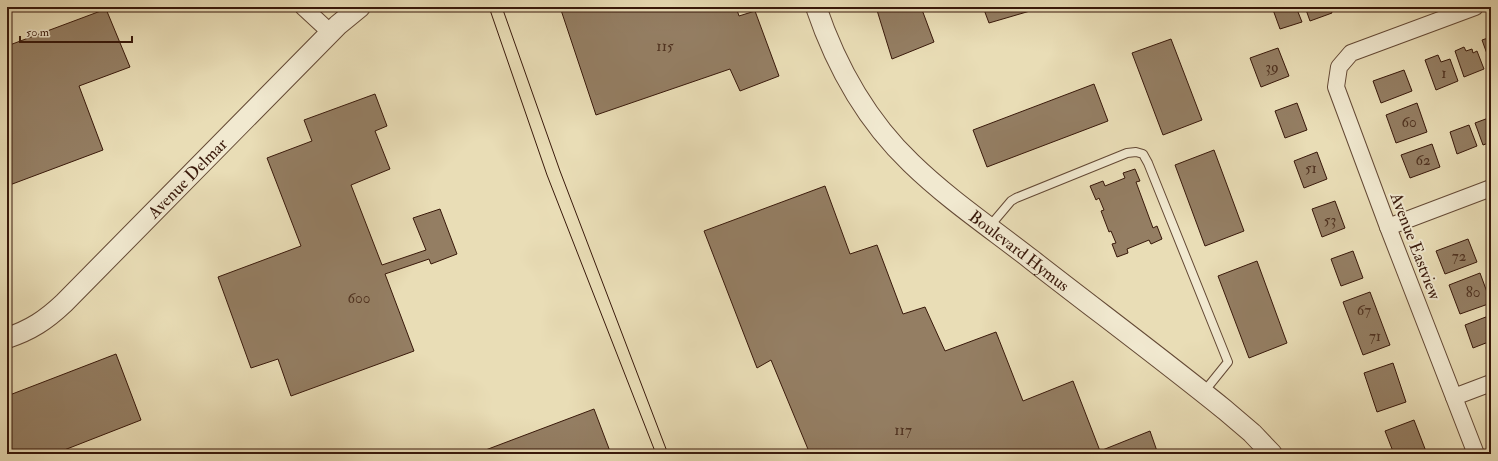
<svg xmlns="http://www.w3.org/2000/svg" width="1498" height="461" font-family="'IM FELL Double Pica',serif">
	<style>
		.building { fill: #947e63; stroke: #38180a }
		.lines { fill: none; stroke-linecap: round; stroke-linejoin: round }
		.service-casing { stroke: #644935; stroke-width: 10 }
		.minor-casing { stroke: #644935; stroke-width: 18 }
		.tertiary-casing { stroke: #644935; stroke-width: 22 }
		.service { stroke: #f1e9d0; stroke-width: 8 }
		.minor { stroke: #f1e9d0; stroke-width: 16 }
		.tertiary { stroke: #f1e9d0; stroke-width: 20 }
		.tram { stroke: #38180a; stroke-width: 1 }
		.labels { text-anchor: middle; stroke-width: 4; stroke-linejoin: round; paint-order: stroke }
		.number-label { font-size: 15px; fill: #4f3220 }
		.street-label { font-size: 17px; fill: #38180a; stroke: #f1e9d0 }
	</style>
	<rect width="100%" height="100%" fill="#e9ddb6"/>
	<filter id="stains"><feTurbulence type="fractalNoise" baseFrequency=".005" numOctaves="4"/><feColorMatrix values="0 0 0 0 .2 0 0 0 0 .09 0 0 0 0 .02 0 0 0 .5 -.17"/></filter>
	<radialGradient id="worn" r=".72"><stop offset=".6" stop-color="#630" stop-opacity="0"/><stop offset="1" stop-color="#630" stop-opacity=".3"/></radialGradient>
	<g class="building">
		<polygon points="560,7 736,7 739,16 755,11 779,76 740,91 730,69 596,115"/>
		<polygon points="876,7 921,7 934,42 892,59"/>
		<polygon points="983,7 1029,7 1030,11 989,23"/>
		<polygon points="1272,7 1296,7 1302,22 1280,29"/>
		<polygon points="1305,7 1330,7 1332,13 1310,21"/>
		<polygon points="106,9 130,67 79,86 103,150 7,186 7,46"/>
		<polygon points="1491,37 1491,65 1482,40"/>
		<polygon points="1171,39 1202,120 1163,135 1132,53"/>
		<polygon points="1464,47 1466,51 1472,49 1473,53 1477,51 1484,69 1464,77 1455,51"/>
		<polygon points="1278,48 1289,76 1261,87 1250,58"/>
		<polygon points="1438,55 1441,62 1450,59 1458,81 1436,90 1425,60"/>
		<polygon points="1404,70 1412,91 1381,103 1373,81"/>
		<polygon points="1094,84 1108,121 987,167 973,130"/>
		<polygon points="375,94 387,126 375,131 390,169 351,185 382,265 426,250 413,218 440,209 457,254 431,264 429,259 385,274 414,351 291,396 278,359 251,368 218,277 301,246 267,158 312,141 304,120"/>
		<polygon points="1297,103 1307,130 1285,138 1275,111"/>
		<polygon points="1417,103 1427,132 1396,143 1386,115"/>
		<polygon points="1491,117 1491,142 1483,145 1475,123"/>
		<polygon points="1469,125 1477,146 1457,154 1450,132"/>
		<polygon points="1432,144 1440,167 1410,178 1401,155"/>
		<polygon points="1214,150 1244,231 1205,246 1175,165"/>
		<polygon points="1317,152 1327,179 1304,188 1294,161"/>
		<polygon points="1135,169 1140,181 1136,182 1153,228 1157,226 1162,239 1151,244 1149,240 1127,249 1128,253 1117,257 1112,244 1116,243 1111,231 1109,232 1101,211 1104,210 1099,198 1096,200 1090,186 1103,181 1105,186 1125,178 1123,173"/>
		<polygon points="825,186 850,254 877,245 903,314 925,307 945,351 996,332 1023,401 1073,381 1100,451 1150,431 1158,454 810,454 771,360 757,368 704,231"/>
		<polygon points="1335,201 1345,228 1322,237 1312,209"/>
		<polygon points="1468,239 1477,262 1445,274 1436,251"/>
		<polygon points="1353,251 1363,278 1341,286 1331,259"/>
		<polygon points="1257,261 1287,343 1249,358 1218,276"/>
		<polygon points="1480,273 1491,303 1460,314 1449,285"/>
		<polygon points="1370,292 1390,345 1363,355 1343,302"/>
		<polygon points="1491,315 1491,341 1473,348 1465,325"/>
		<polygon points="116,354 141,420 54,454 7,454 7,396"/>
		<polygon points="1393,363 1406,402 1377,412 1364,373"/>
		<polygon points="594,409 611,454 475,454"/>
		<polygon points="1414,420 1427,454 1394,454 1385,431"/>
	</g>
	<g class="lines">
		<g class="service-casing">
			<polyline id="service" points="989,227 1011,201 1016,198 1127,153 1136,152 1143,154 1148,163 1228,362 1203,393"/>
		</g>
		<g class="minor-casing">
			<g id="minor">
				<polyline points="303,7 330,32"/>
				<polyline points="1475,7 1351,53 1339,67 1336,87 1388,227 1476,454"/>
				<polyline points="1388,227 1491,188"/>
				<polyline points="1454,397 1491,383"/>
			</g>
		</g>
		<g class="tertiary-casing">
			<g id="tertiary">
				<path id="s1" d="M816,7c20,59 50,113 95,156 37,36 80,65 121,97 64,50 130,99 193,150l27,23 20,21"/>
				<path id="s2" d="M7,338c24,-8 39,-18 57,-35l274,-278 22,-18"/>
			</g>
		</g>
		<use href="#service" class="service"/>
		<use href="#minor" class="minor"/>
		<use href="#tertiary" class="tertiary"/>
		<g class="tram">
			<polyline points="489,7 547,175 656,454"/>
			<polyline points="502,7 560,171 668,454"/>
		</g>
	</g>
	<g class="labels">
		<g class="number-label">
			<text x="665" y="51">115</text>
			<text x="1272" y="72">39</text>
			<text x="1444" y="78">1</text>
			<text x="1409" y="127">60</text>
			<text x="1423" y="165">62</text>
			<text x="1311" y="173">51</text>
			<text x="1330" y="225">53</text>
			<text x="1459" y="261">72</text>
			<text x="1473" y="297">80</text>
			<text x="359" y="303">600</text>
			<text x="1364" y="315">67</text>
			<text x="1375" y="341">71</text>
			<text x="903" y="435">117</text>
		</g>
		<g class="street-label">
			<text dy="6" stroke="none"><textPath href="#s2" startOffset="243">Avenue Delmar</textPath></text>
			<text transform="translate(1416 246) rotate(69)" y="6">Avenue Eastview</text>
			<text dy="6" stroke="none"><textPath href="#s1" startOffset="324">Boulevard Hymus</textPath></text>
		</g>
	</g>
	<rect width="1498" height="461" fill="none" stroke="#e9ddb6" stroke-width="24"/>
	<rect x="8" y="8" width="1482" height="445" fill="none" stroke="#38180a" stroke-width="2"/>
	<rect x="12" y="12" width="1474" height="437" fill="none" stroke="#38180a"/>
	<path d="M20 36v6h112v-6" fill="none" stroke="#38180a" stroke-width="2"/>
	<text x="26" y="36" font-size="12" fill="#38180a" stroke="#f1e9d0" stroke-width="3" paint-order="stroke">50 m</text>
	<rect width="100%" height="100%" filter="url(#stains)"/>
	<rect width="100%" height="100%" fill="url(#worn)"/>
</svg>
